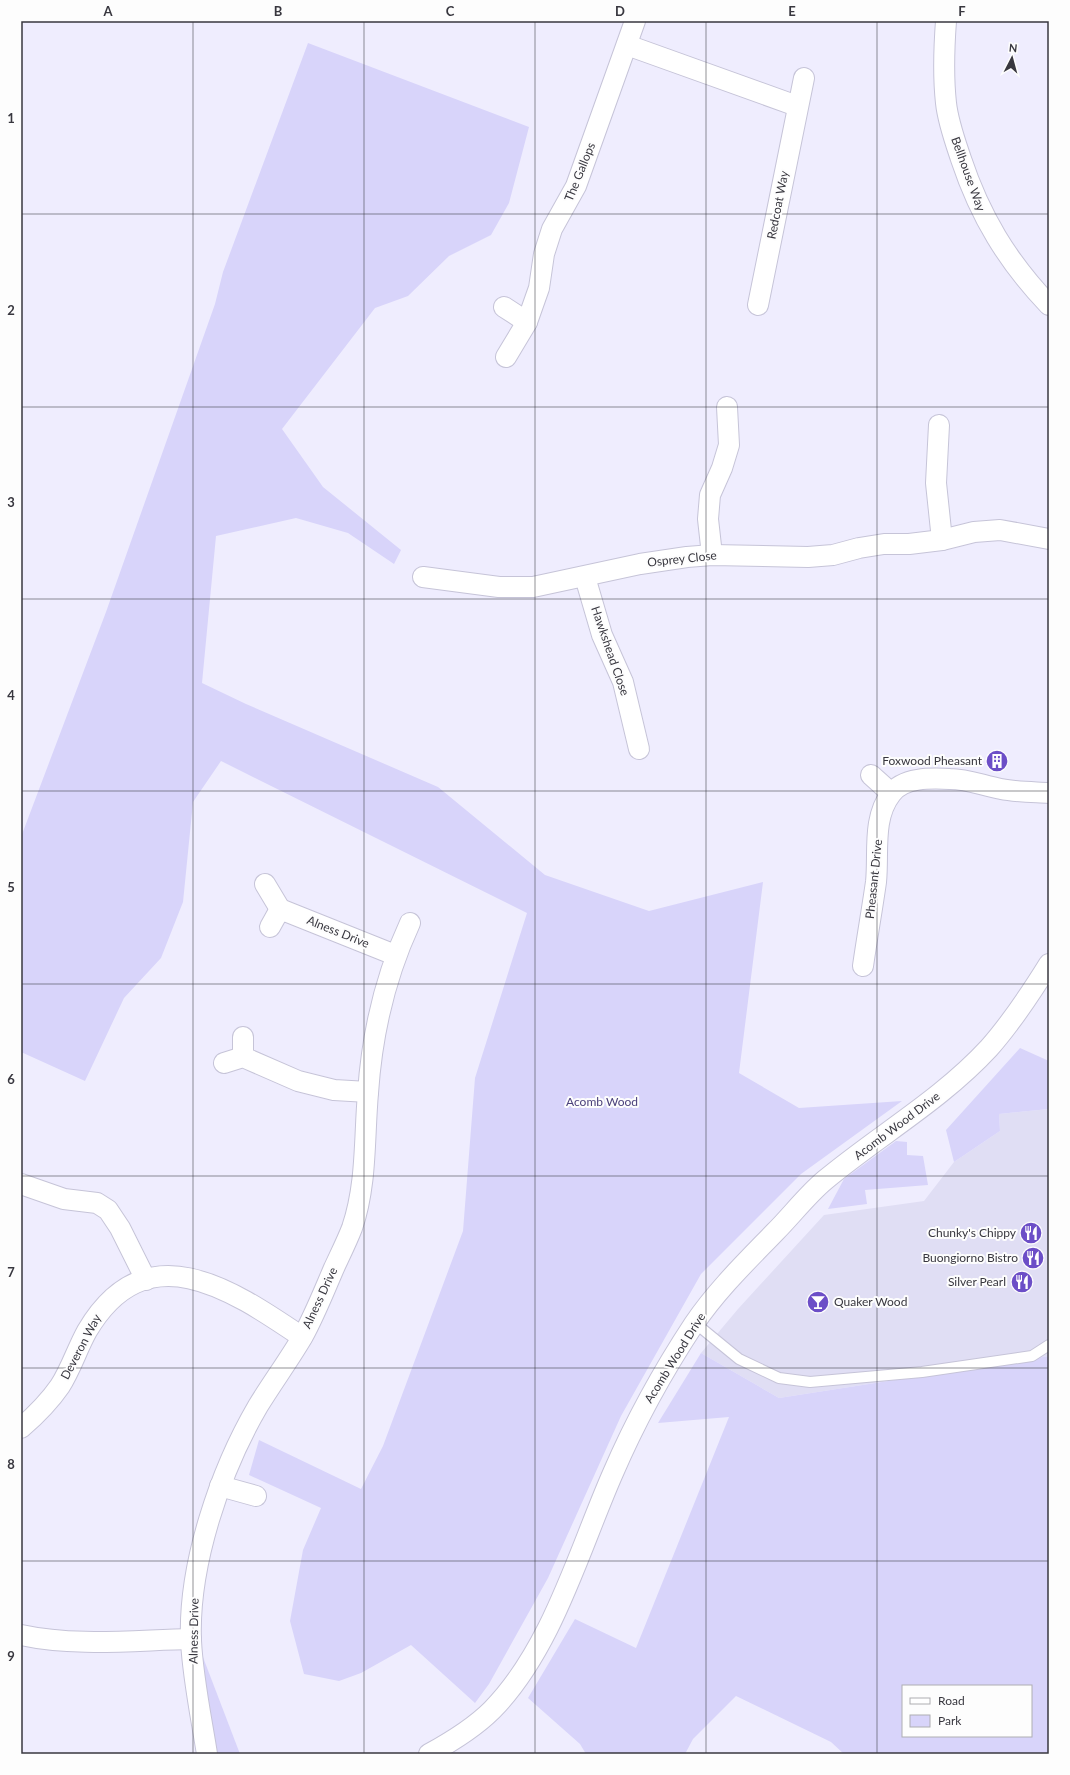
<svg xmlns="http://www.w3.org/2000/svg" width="1070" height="1775" font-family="Lato,sans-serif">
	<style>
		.built { fill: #e0def4 }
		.green { fill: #d8d4fa; fill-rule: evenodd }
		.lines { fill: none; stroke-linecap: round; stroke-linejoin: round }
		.lane-casing { stroke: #c6c4d8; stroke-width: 12 }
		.street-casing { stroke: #c6c4d8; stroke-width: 22 }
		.lane { stroke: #fff; stroke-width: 10 }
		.street { stroke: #fff; stroke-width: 20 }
		.grid { fill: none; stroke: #38373f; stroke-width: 1; stroke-opacity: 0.55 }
		.labels { text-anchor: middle; stroke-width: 4; stroke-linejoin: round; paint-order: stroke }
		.street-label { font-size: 12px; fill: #38373f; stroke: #fdfdfd }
		.poi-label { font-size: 12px; fill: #38373f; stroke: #fdfdfd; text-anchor: end }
		.park-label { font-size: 12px; fill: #4b417b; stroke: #fdfdfd }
		.neatline { fill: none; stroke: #38373f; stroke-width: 1.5 }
		.grid-label { font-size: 13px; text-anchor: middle; font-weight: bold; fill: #38373f }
	</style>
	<rect width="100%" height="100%" fill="#efedfe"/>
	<polygon class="built" points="1049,1109 1049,1356 779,1398 701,1353 738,1309 824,1215 924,1201 954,1162 1000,1131 999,1114"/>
	<g class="green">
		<polygon points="308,43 529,127 509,203 491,235 449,256 408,296 375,308 282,429 323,487 401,550 394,564 348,533 296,518 216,536 202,683 246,704 438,787 545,875 649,911 763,882 739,1073 799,1108 902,1101 801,1174 701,1274 621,1416 548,1578 489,1684 475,1703 411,1645 361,1673 339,1681 304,1674 290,1621 303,1550 321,1508 249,1475 259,1440 361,1489 383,1446 463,1231 475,1078 527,913 221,761 193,802 183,902 161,958 124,998 85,1081 21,1052 21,837 106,612 215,304 223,272"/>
		<polygon points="1020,1048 1049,1061 1049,1109 999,1114 1000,1131 954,1162 946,1130"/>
		<polygon points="896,1141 907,1142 907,1155 923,1156 928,1185 865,1190 867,1204 828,1209 844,1179"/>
		<path d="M701,1353l78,45 270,-42v398h-205l-13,-12 -95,-46 -43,43 -8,15h-99l-6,-10 -52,-46 47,-79 61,29 93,-231 -71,6zM903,1686h128v50h-128z"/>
		<polygon points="201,1652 240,1754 218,1754 212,1734"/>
	</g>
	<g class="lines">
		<g class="lane-casing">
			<polyline id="lane" points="695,1323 739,1359 779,1378 810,1382 922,1372 1032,1356 1049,1345"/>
		</g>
		<g class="street-casing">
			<g id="street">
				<path d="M946,21c-2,27 -3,55 0,82 2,19 9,38 15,56 19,57 46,102 88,146"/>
				<polyline points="627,45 797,106"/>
				<polyline points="758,305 804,78"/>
				<polyline points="504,307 527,322"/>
				<polyline points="506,357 527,322 539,288 544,254 552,229 576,186 635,21"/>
				<polyline points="939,425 936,483 942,540"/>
				<polyline points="712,555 708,519 710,495 722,468 729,445 727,407"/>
				<polyline points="423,577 499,587 533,587 640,564 687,557 712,555 808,557 833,555 859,548 884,544 909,544 942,540 974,532 1000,530 1049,539"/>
				<polyline points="585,577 602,635 623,682 639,749"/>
				<polyline points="871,775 891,793"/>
				<polyline points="265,884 280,909"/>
				<polyline points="270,927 280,909 395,955"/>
				<path d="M863,966c4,-28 9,-56 13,-84 3,-28 -4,-64 15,-88 12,-17 40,-16 59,-15 18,0 34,7 51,10 15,3 32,3 48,4"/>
				<polyline points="243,1057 243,1037"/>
				<polyline points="224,1063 243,1057 298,1081 334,1090 368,1092"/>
				<polyline points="21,1184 64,1199 97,1203 108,1210 120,1228 146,1280"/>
				<path d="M21,1428c15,-13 28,-26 39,-42 11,-17 17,-37 27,-55 59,-100 144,-42 215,6"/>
				<polyline points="220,1486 256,1496"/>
				<path d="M21,1635c55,12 114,5 170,4"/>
				<path d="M207,1754c-6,-38 -14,-75 -16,-113 -3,-76 29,-170 67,-235 14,-23 31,-46 45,-70 12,-22 21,-45 31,-68 6,-13 13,-27 18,-40 15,-44 12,-90 16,-135 4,-60 17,-116 42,-170"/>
				<path d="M429,1754c22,-12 45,-26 63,-44 60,-61 87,-160 121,-237 22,-51 50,-102 81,-149 23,-34 53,-63 81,-92 17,-17 32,-37 50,-52 54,-45 116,-80 164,-132 23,-26 42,-55 60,-84"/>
			</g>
		</g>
		<use href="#lane" class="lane"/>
		<use href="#street" class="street"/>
	</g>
	<path class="grid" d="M193,21v1733M364,21v1733M535,21v1733M706,21v1733M877,21v1733M21,214h1028M21,407h1028M21,599h1028M21,791h1028M21,984h1028M21,1176h1028M21,1368h1028M21,1561h1028"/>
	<defs>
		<g id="building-disc" transform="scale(1.15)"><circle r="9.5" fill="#6c4ec7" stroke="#fdfdfd"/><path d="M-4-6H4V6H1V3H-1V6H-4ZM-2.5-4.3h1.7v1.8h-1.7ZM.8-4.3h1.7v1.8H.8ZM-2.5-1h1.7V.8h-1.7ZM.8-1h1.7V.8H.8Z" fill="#fff"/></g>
		<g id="restaurant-disc" transform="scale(1.15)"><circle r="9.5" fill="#6c4ec7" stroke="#fdfdfd"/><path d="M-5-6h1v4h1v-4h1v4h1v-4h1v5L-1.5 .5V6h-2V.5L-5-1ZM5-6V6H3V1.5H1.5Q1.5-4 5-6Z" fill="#fff"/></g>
		<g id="bar-disc" transform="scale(1.15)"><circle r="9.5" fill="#6c4ec7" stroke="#fdfdfd"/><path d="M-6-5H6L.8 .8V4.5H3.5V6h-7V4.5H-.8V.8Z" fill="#fff"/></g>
	</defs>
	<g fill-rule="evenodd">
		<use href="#building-disc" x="997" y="761"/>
		<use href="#restaurant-disc" x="1031" y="1233"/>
		<use href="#restaurant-disc" x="1033" y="1258"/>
		<use href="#restaurant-disc" x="1022" y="1282"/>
		<use href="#bar-disc" x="818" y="1302"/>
	</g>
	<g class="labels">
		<g class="street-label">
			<text transform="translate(580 172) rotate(-68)" y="4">The Gallops</text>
			<text transform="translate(968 174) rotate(70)" y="4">Bellhouse Way</text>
			<text transform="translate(778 205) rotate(-79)" y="4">Redcoat Way</text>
			<text transform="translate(682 559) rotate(-6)" y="4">Osprey Close</text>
			<text transform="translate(610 651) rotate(71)" y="4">Hawkshead Close</text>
			<text transform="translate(874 879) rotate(-84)" y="4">Pheasant Drive</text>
			<text transform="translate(338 932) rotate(22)" y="4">Alness Drive</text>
			<text transform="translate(897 1126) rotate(-37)" y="4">Acomb Wood Drive</text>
			<text transform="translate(320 1298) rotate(-65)" y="4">Alness Drive</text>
			<text transform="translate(81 1347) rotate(-62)" y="4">Deveron Way</text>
			<text transform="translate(675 1358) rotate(-58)" y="4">Acomb Wood Drive</text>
			<text transform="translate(194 1631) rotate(-89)" y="4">Alness Drive</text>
		</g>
		<g class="poi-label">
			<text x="982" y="765">Foxwood Pheasant</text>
			<text x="1016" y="1237">Chunky's Chippy</text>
			<text x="1018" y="1262">Buongiorno Bistro</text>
			<text x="1006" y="1286">Silver Pearl</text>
			<text x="834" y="1306" text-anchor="start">Quaker Wood</text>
		</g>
		<g class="park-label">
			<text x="602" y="1106">Acomb Wood</text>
		</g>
	</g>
	<rect width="1070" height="1775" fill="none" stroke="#fdfdfd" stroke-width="44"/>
	<rect x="902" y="1685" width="130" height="52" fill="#fdfdfd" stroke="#aeaeb1"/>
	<rect x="910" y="1698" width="20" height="6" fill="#ffffff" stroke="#aeaeb1"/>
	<text x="938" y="1705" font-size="12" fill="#38373f">Road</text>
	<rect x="910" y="1715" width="20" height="12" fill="#d8d4fa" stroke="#aeaeb1"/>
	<text x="938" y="1725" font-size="12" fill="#38373f">Park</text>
	<g transform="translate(1012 58) rotate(6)" stroke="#fdfdfd" stroke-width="3" paint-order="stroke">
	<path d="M0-3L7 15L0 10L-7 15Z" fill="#38373f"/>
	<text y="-6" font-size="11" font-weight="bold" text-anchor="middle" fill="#38373f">N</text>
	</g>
	<rect x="22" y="22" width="1026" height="1731" class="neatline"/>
	<g class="grid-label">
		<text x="108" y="16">A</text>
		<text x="278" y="16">B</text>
		<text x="450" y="16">C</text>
		<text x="620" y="16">D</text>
		<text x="792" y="16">E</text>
		<text x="962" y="16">F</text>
		<text x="11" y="123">1</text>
		<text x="11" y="315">2</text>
		<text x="11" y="507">3</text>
		<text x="11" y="700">4</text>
		<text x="11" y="892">5</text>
		<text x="11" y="1084">6</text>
		<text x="11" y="1277">7</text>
		<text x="11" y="1469">8</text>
		<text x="11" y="1661">9</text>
	</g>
</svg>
